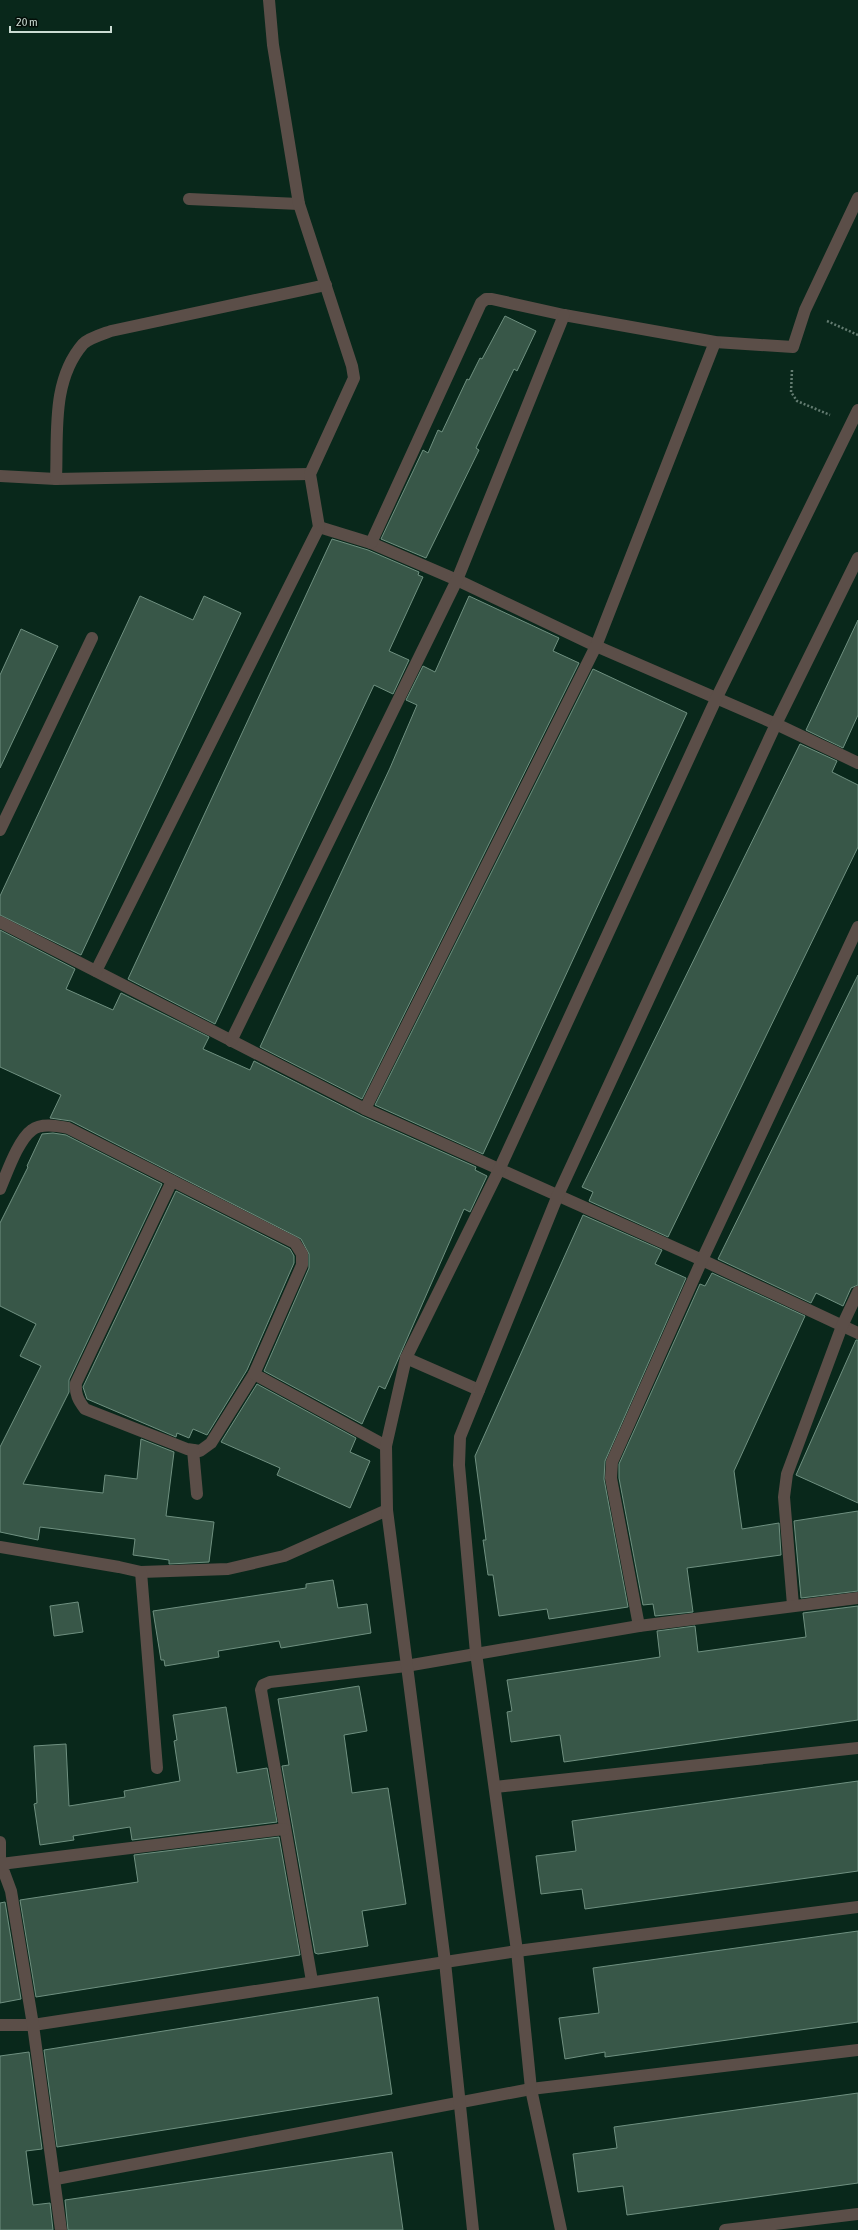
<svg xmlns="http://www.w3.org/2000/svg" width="858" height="2230" font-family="'Asap Condensed',sans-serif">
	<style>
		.building { fill: #385748; stroke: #6f9080 }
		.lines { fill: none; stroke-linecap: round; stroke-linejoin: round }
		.path { stroke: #637c71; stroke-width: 2.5; stroke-dasharray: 2 2; stroke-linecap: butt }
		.minor { stroke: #5b4e48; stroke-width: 12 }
	</style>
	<rect width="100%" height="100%" fill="#09281b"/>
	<g class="building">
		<polygon points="505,316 536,331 517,371 514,369 476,448 479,450 426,558 381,539 423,450 428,453 438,430 442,432 467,379 469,380 480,358 482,359"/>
		<polygon points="332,539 368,550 419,572 418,575 423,577 389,651 409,660 393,694 374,685 215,1024 128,979"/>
		<polygon points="140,596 193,620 204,596 241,613 81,955 0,915 0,896"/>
		<polygon points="469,596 559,638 553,651 579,663 362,1099 260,1047 390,768 417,705 406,700 423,666 435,672"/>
		<polygon points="858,620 858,715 843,748 806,730"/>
		<polygon points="21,629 58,646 0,768 0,675"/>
		<polygon points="593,669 687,713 483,1154 375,1105"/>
		<polygon points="800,744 837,761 832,772 858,785 858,847 668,1237 589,1201 593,1192 582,1187"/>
		<polygon points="0,930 75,969 66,989 113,1010 121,993 209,1037 203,1049 250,1070 254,1061 362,1116 476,1167 475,1170 487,1176 470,1212 464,1209 385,1389 379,1386 362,1424 264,1371 309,1268 309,1254 301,1239 71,1121 50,1118 61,1095 0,1067"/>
		<polygon points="858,975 858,1285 851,1288 843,1306 816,1293 811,1303 718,1259"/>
		<polygon points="53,1133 66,1135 162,1184 69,1380 69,1392 23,1484 103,1493 105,1475 137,1479 141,1439 174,1452 166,1516 214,1522 209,1562 169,1564 169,1560 133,1555 135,1539 40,1527 38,1540 0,1532 0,1447 41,1366 20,1356 36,1324 0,1306 0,1223 28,1167 27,1166 42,1134"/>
		<polygon points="176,1191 290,1249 294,1256 294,1263 247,1370 207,1435 193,1429 189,1438 177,1433 176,1437 87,1399 83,1387"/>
		<polygon points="583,1215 662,1250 655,1264 686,1278 605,1461 604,1479 628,1607 549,1619 547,1609 499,1616 493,1575 488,1575 483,1540 486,1540 475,1456"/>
		<polygon points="712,1273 805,1316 734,1471 742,1529 779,1523 781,1555 687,1568 693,1612 655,1616 653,1604 643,1605 619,1478 619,1464 700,1284 705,1286"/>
		<polygon points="856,1340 858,1340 858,1503 796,1475"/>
		<polygon points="257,1384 356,1438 350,1452 370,1461 350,1508 277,1475 280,1468 221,1442"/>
		<polygon points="858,1511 858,1591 801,1598 794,1521"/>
		<polygon points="333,1580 338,1608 367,1604 371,1633 281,1648 279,1641 218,1651 219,1657 165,1666 164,1660 161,1660 153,1611 306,1588 306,1584"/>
		<polygon points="78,1602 83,1632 54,1636 50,1606"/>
		<polygon points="858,1606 858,1720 564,1762 560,1735 511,1742 507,1712 512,1711 507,1680 660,1657 657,1631 695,1626 698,1652 806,1637 803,1613"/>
		<polygon points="359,1686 367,1731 344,1735 352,1793 388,1788 406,1904 362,1911 368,1946 318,1954 315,1953 282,1766 289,1765 278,1699"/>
		<polygon points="226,1707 237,1773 267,1768 277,1822 132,1840 130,1827 73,1836 74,1840 40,1845 34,1804 37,1803 34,1746 66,1744 69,1806 125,1797 124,1791 180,1781 174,1741 177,1740 173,1715"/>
		<polygon points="858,1781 858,1871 585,1909 582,1889 541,1894 536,1856 576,1851 572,1821"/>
		<polygon points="279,1837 300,1955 36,1997 20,1900 138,1882 134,1855"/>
		<polygon points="5,1902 21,1999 0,2003 0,1903"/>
		<polygon points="858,1931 858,2022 605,2057 605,2052 565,2059 559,2018 599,2013 593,1968"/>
		<polygon points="378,1997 392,2094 57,2147 44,2050"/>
		<polygon points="29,2052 42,2149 26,2151 33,2205 50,2203 53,2230 0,2230 0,2056"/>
		<polygon points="858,2093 858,2183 627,2215 623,2186 578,2192 573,2154 617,2148 614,2127"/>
		<polygon points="392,2152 403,2230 68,2230 65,2200"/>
	</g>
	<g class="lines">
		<g class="path">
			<polyline points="827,321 858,335"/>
			<polyline points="792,370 791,392 797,401 830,415"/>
		</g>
		<g class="minor">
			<polyline points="189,199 299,204"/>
			<polyline points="0,476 56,479 310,474"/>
			<path d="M56,479c2,-45 -5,-98 27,-135 6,-6 20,-10 28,-13l215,-46"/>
			<polyline points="319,527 371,543 457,580 596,646 776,724 858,763"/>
			<polyline points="371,543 481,303 486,299 492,299 564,315 715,342 793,347 805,310 858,198"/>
			<polyline points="0,830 92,638"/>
			<polyline points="0,922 365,1109 702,1260 858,1333"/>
			<polyline points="96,971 319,527 310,474 354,378 352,366 299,204 273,45 269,0"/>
			<polyline points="231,1041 457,580 564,315"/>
			<polyline points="365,1109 596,646 715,342"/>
			<path d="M172,1181l-96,202c-1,11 2,17 9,26l102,40 13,2 11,-8 43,-69"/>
			<path d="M0,1189c7,-16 18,-49 32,-59 9,-7 25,-4 36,-2l227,115 7,11v11l-48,109 132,72"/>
			<polyline points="406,1358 479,1390"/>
			<polyline points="193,1450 197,1494"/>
			<polyline points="0,1547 119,1567 141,1572 228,1569 284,1556 387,1510"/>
			<polyline points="141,1572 157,1768"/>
			<polyline points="793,1605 784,1497 787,1474 842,1326 858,1292"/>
			<polyline points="639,1626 611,1478 612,1462 702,1260 858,927"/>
			<polyline points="495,1787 858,1748"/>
			<polyline points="0,1842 0,1864"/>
			<polyline points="312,1981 261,1690 263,1685 270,1682 406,1666 639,1626 858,1598"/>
			<polyline points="0,2025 33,2025 517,1951 858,1907"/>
			<polyline points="56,2179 531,2089 858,2050"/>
			<polyline points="61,2230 33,2025 11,1891 1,1864 284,1829"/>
			<polyline points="473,2230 445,1962 387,1510 386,1446 406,1358 499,1170 717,697 858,410"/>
			<polyline points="561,2230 531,2089 517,1951 476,1653 459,1465 460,1437 558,1195 776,724 858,558"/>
			<polyline points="725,2230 858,2214"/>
		</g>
	</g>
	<path d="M10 26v6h101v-6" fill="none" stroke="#cbdcd3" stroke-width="2"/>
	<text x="16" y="26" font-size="12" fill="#cbdcd3" stroke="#030e08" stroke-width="3" paint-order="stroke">20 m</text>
</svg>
